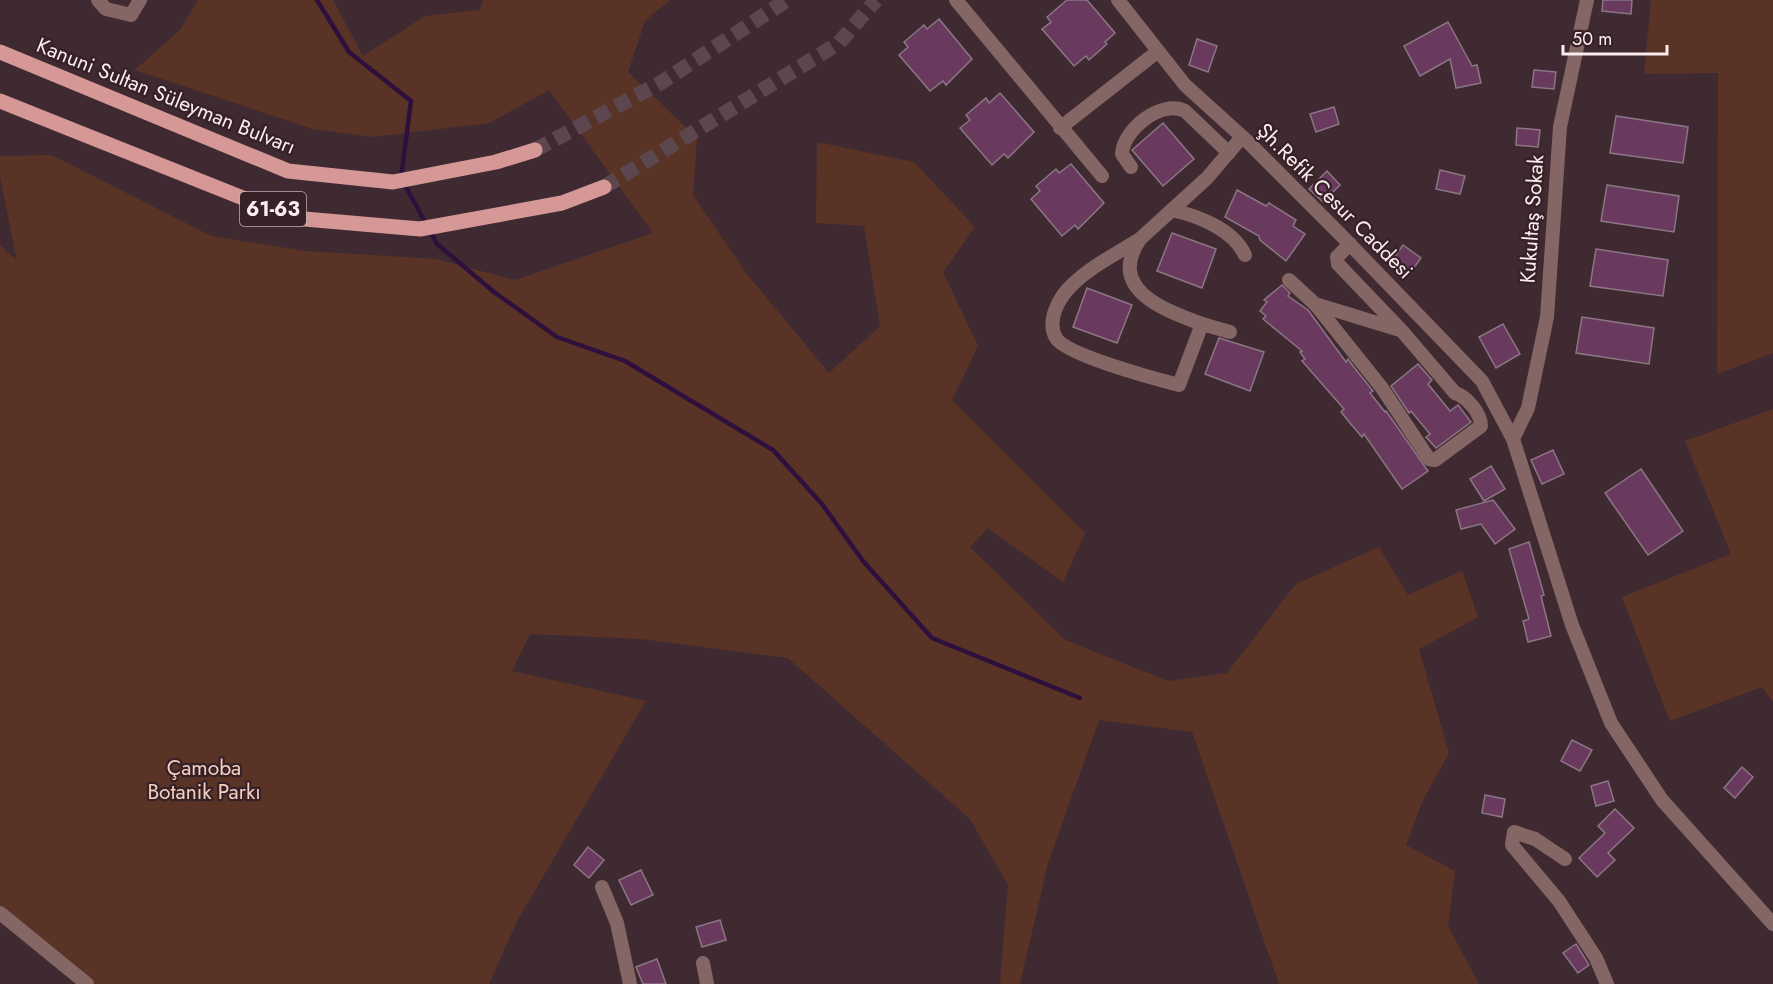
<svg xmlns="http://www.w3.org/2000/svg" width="1773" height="984" font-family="Jost,sans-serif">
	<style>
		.green { fill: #593426 }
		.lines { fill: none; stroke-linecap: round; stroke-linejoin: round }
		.stream { stroke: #2f0f3c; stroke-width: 4.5 }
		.building { fill: #6a395e; stroke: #8b7685; stroke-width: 1.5 }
		.major-tunnel { stroke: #5c474e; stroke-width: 15; stroke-dasharray: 15 8; stroke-linecap: butt }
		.minor { stroke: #846665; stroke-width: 14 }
		.major { stroke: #d69897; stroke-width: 15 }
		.labels { text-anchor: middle; stroke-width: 4.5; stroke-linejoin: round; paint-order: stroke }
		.shield { fill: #362127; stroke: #c0afb4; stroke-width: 1.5 }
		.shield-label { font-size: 20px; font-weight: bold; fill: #fbecf0 }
		.street-label { font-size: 21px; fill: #fbecf0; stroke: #362127 }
		.park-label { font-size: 21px; fill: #f5d0c1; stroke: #362127 }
	</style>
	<rect width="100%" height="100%" fill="#402a31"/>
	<g class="green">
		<polygon points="198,0 333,0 363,56 425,16 480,10 483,0 670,0 645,21 628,72 697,138 693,195 746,273 829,373 880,326 864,226 816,223 817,142 914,162 975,227 943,272 978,346 952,400 1085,533 1063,582 988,528 970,547 1065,640 1168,681 1227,673 1296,584 1379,547 1408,595 1462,571 1478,617 1419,649 1449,753 1423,800 1406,845 1455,871 1448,926 1479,984 1279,984 1192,732 1099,720 1048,863 1020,984 1000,984 1008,885 970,819 788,658 641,639 530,634 512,671 646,701 517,921 489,984 87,984 0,913 0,245 17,261 0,177 0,156 52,155 211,236 305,251 436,259 515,280 653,233 549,90 489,123 372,137 313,129 135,70 180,30"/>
		<polygon points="1651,0 1773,0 1773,353 1717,374 1718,73 1644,74"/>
		<polygon points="1773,409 1773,702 1762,687 1670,721 1622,597 1731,554 1685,441"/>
	</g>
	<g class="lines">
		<polyline class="stream" points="317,0 349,52 411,101 401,178 437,244 494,292 557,337 625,361 773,450 822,504 863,561 932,638 1080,698"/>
	</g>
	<g class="building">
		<polygon points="1067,0 1087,0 1115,33 1105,42 1107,44 1089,60 1086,56 1074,66 1042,29 1051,22 1047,17"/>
		<polygon points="1603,0 1632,0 1631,14 1602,11"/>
		<polygon points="939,19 972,59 946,85 943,81 930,91 899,55 908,47 904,42 924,25 927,29"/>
		<polygon points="1448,22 1472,66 1477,65 1481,83 1456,88 1450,59 1420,76 1404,46"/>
		<polygon points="1197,39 1217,46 1208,72 1189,65"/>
		<polygon points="1534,70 1556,72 1554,89 1532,87"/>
		<polygon points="1000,93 1034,132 1008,158 1004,154 992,165 960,128 970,120 966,115 986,98 989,103"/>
		<polygon points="1334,107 1339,124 1316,132 1310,114"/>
		<polygon points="1616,116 1688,127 1683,163 1610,153"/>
		<polygon points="1163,123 1194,159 1163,186 1132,150"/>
		<polygon points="1517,128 1540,130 1538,147 1516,145"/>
		<polygon points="1071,164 1104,203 1078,229 1075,225 1062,236 1031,199 1040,191 1036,186 1056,169 1059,173"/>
		<polygon points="1440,170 1465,176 1460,194 1436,189"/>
		<polygon points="1327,171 1340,185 1323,202 1309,189"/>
		<polygon points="1607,185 1679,196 1674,232 1601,221"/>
		<polygon points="1237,190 1266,206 1269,203 1296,220 1293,226 1305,234 1286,261 1260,240 1259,236 1225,217"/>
		<polygon points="1172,233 1216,249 1202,288 1157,271"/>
		<polygon points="1403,245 1421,258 1411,272 1393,259"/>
		<polygon points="1596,249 1668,260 1663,296 1590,286"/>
		<polygon points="1282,285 1290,293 1288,296 1308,310 1346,362 1348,359 1353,366 1373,391 1370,393 1385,412 1386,411 1428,471 1402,489 1364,434 1362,437 1350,423 1341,412 1344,409 1302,361 1305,359 1300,352 1302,351 1263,319 1266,316 1260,311 1267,302 1264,300"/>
		<polygon points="1087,288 1132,305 1117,343 1073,327"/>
		<polygon points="1582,317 1654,328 1649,364 1576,353"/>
		<polygon points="1503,324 1520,354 1496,368 1479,337"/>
		<polygon points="1219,338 1264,352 1250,391 1205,374"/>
		<polygon points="1418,364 1432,380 1428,384 1450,411 1458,405 1471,422 1436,448 1426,437 1430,434 1411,411 1409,413 1391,386"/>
		<polygon points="1553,450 1564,474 1542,484 1531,460"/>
		<polygon points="1491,466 1505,489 1484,501 1470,479"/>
		<polygon points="1641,469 1683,531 1648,555 1605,493"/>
		<polygon points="1493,500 1515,529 1495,544 1481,524 1461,529 1456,510"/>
		<polygon points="1529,542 1544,595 1541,596 1551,636 1528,642 1523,621 1529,619 1509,549"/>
		<polygon points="1572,740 1592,750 1580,771 1561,761"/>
		<polygon points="1742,767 1753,777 1735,798 1724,788"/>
		<polygon points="1608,781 1614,801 1596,806 1591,786"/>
		<polygon points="1485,795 1505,799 1502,817 1482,813"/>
		<polygon points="1615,809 1634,828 1608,853 1615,860 1597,877 1579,858 1605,833 1598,826"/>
		<polygon points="588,847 604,860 589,878 574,865"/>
		<polygon points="641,870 653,895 631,905 619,880"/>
		<polygon points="720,920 726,940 702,947 696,927"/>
		<polygon points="1576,944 1589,965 1578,973 1563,953"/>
		<polygon points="657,959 666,984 643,984 636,967"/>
	</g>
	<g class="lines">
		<g class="major-tunnel">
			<polyline points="535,150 662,82 787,0"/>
			<polyline points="604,187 839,43 876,0"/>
		</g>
		<g class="minor">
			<polyline points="98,0 106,9 131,15 140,0"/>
			<polyline points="956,0 1102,176"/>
			<polyline points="1118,0 1185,85 1248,142 1339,233 1482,381 1513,439 1572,625 1611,723 1662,800 1773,924"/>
			<polyline points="1060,128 1157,52"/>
			<path d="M1131,167l-9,-13c1,-24 39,-55 63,-43l44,42"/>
			<path d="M1172,210c26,6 61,19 73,45"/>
			<path d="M1140,239c-22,14 -49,27 -68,46 -13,12 -26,36 -16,53 10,17 100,41 123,47l23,-61c-37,-14 -96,-34 -62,-85l67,-61 35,-41"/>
			<polyline points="1289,280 1315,304 1400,330"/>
			<path d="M1315,304l67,84 47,71 6,1 46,-34c0,-13 -14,-29 -26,-33l-53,-62 -64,-67 -1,-7 13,-13"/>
			<polyline points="1202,324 1230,332"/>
			<polyline points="1513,439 1528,408 1547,317 1560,127 1587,0"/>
			<polyline points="1565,859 1535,839 1514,832 1512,845 1559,901 1596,958 1607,984"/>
			<polyline points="602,887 617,923 630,984"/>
			<polyline points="0,913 87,984"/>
			<polyline points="703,963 707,984"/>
		</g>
		<g class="major">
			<polyline points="0,52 288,171 393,182 496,162 535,150"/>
			<polyline points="0,101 293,218 420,229 562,203 604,187"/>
		</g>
	</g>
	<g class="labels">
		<rect class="shield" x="240" y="192" width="66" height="34" rx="4.5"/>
		<g class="shield-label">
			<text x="273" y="216">61-63</text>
		</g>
		<g class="street-label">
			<text transform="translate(166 96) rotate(22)" y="7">Kanuni Sultan Süleyman Bulvarı</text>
			<text transform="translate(1335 201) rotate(45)" y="7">Şh.Refik Cesur Caddesi</text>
			<text transform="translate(1532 219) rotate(-86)" y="7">Kukultaş Sokak</text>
		</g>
		<g class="park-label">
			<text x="204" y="775">Çamoba<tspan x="204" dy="24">Botanik Parkı</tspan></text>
		</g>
	</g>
	<path d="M1563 45v9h104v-9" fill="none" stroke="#fbecf0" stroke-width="3"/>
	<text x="1572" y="45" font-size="18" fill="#fbecf0" stroke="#362127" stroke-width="4.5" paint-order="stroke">50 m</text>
</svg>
